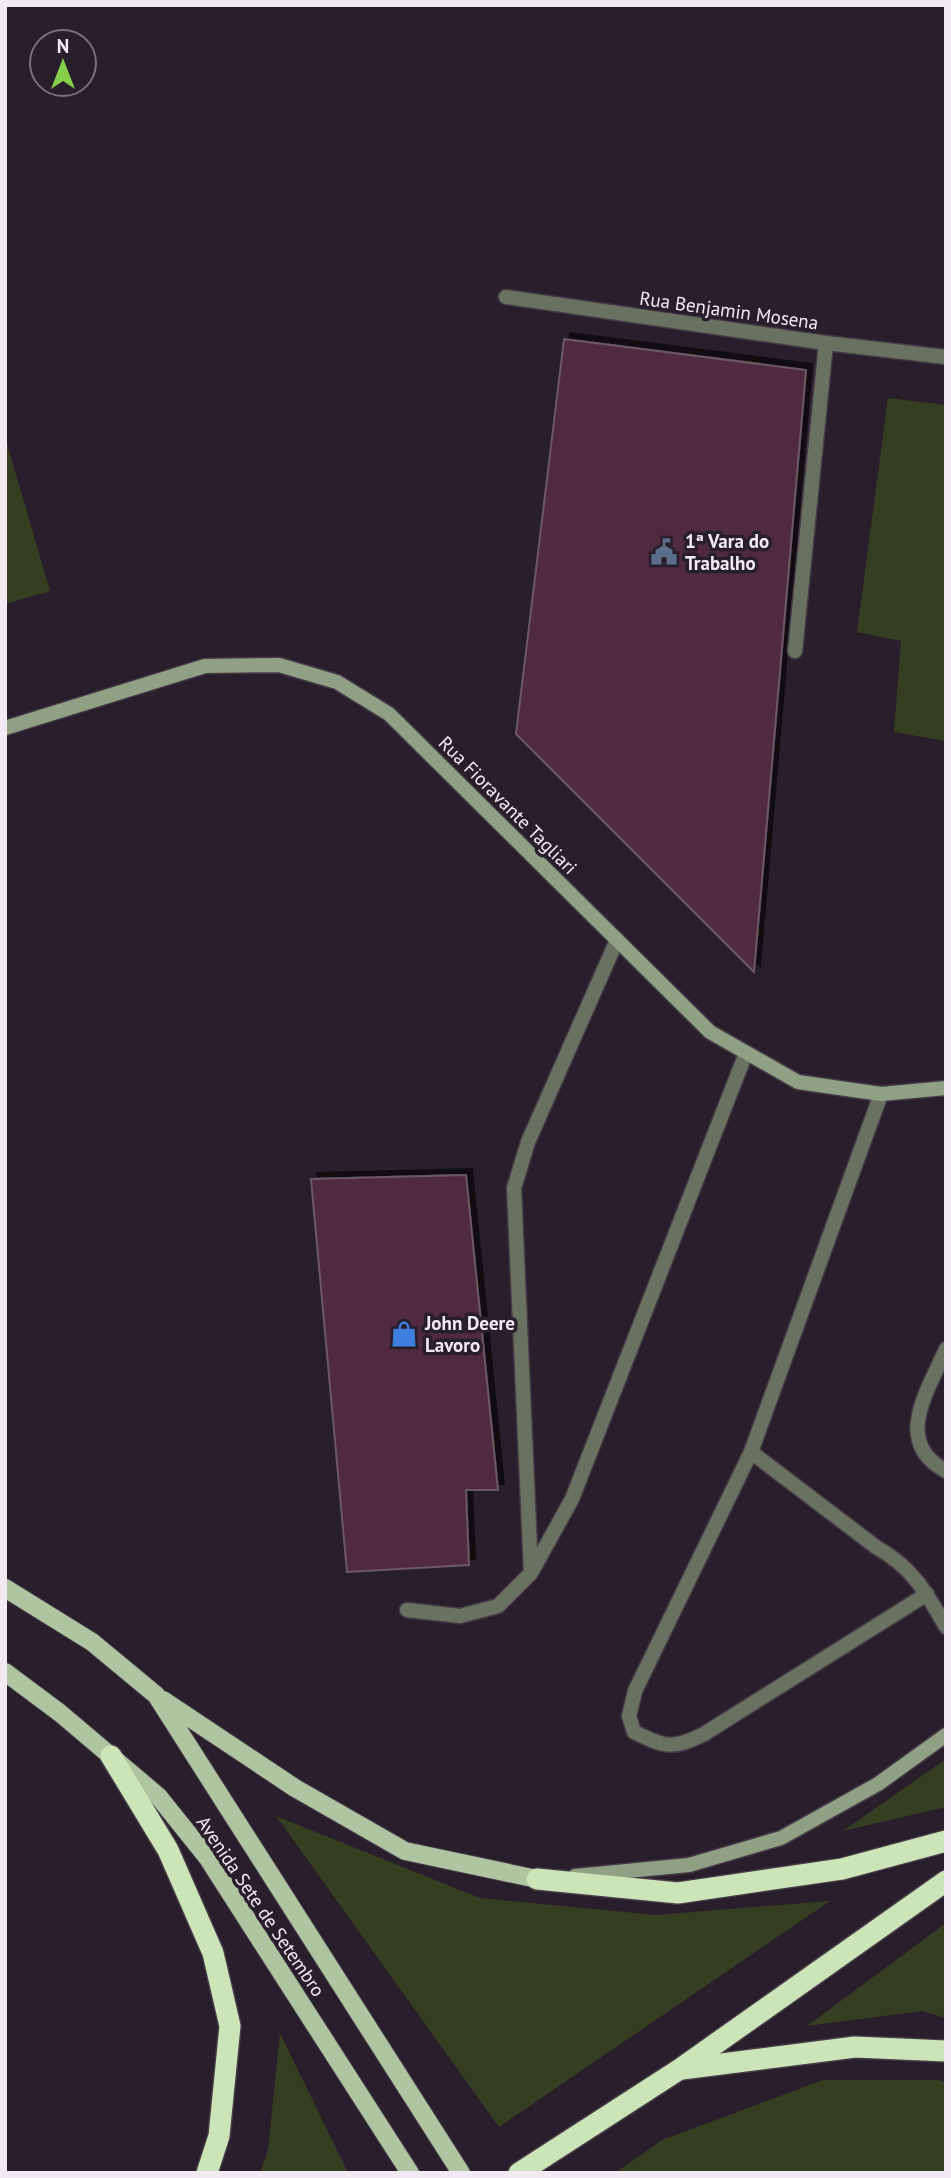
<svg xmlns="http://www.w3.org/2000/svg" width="951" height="2178" font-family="'PT Sans',sans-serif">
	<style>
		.green { fill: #363e22 }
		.building { fill: #502b41; stroke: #6c5963; stroke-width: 2; filter: url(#shadow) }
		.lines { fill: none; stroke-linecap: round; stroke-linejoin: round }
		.lane-casing { stroke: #453b47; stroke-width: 17 }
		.street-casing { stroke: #453b47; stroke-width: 17 }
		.secondary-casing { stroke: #453b47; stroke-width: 17 }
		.primary-casing { stroke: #453b47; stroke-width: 20 }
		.highway-casing { stroke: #453b47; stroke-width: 24 }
		.lane { stroke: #697261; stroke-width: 14 }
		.street { stroke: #697261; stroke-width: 14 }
		.secondary { stroke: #90a084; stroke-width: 14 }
		.primary { stroke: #afc4a0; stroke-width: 18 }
		.highway { stroke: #cbe4b8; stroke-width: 21 }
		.labels { text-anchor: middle; stroke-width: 7; stroke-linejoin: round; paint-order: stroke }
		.street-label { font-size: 19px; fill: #f2eaf3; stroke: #291e2b }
		.poi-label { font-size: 19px; font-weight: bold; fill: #f2eaf3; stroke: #291e2b; text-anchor: start }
	</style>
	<defs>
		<filter id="shadow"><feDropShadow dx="6" dy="-6" stdDeviation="0" flood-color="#0009"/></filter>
	</defs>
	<rect width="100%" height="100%" fill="#291e2b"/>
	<g class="green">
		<polygon points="888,398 946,405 946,741 894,732 901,641 857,632"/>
		<polygon points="5,437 50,591 5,604"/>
		<polygon points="946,1759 946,1807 843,1831"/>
		<polygon points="276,1816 480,1898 656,1915 830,1901 499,2127"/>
		<polygon points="946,1923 946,2018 922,2011 807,2026"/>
		<polygon points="280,2033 348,2173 260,2173 268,2150"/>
		<polygon points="823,2080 940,2080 946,2083 946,2173 615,2173 662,2140"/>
	</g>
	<g class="building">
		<polygon points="564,339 806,370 754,972 516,734"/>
		<polygon points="466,1175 498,1490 466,1490 469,1565 347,1572 311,1179"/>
	</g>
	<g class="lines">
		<g class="lane-casing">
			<g id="lane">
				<polyline points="795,651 826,343"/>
				<path d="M881,1094l-130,358 -116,239 -6,25 5,16c31,15 38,18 70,2l223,-140"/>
				<path d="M946,1349c-18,42 -54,93 0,122"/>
				<path d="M751,1452l125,95c36,20 50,45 70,80"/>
				<polyline points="531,1572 514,1188 528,1142 617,940"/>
				<polyline points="407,1610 460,1616 498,1606 531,1573 572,1499 746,1053"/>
			</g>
		</g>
		<g class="street-casing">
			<polyline id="street" points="506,297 826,343 946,357"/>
		</g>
		<g class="secondary-casing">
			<g id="secondary">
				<polyline points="5,728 205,666 279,665 337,682 389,714 710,1032 798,1082 881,1094 946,1088"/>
				<polyline points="575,1876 689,1865 781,1838 878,1784 946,1735"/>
			</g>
		</g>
		<g class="primary-casing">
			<g id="primary">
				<polyline points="5,1588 92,1642 156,1695 461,2173"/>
				<polyline points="5,1672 60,1713 158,1796 207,1857 410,2173"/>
				<polyline points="163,1700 295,1788 405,1851 537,1879"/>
			</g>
		</g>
		<g class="highway-casing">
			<g id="highway">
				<polyline points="111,1756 168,1850 213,1953 230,2026 219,2136 207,2173"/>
				<polyline points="537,1879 678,1893 842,1869 946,1841"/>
				<polyline points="682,2069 855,2047 946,2051"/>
				<polyline points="519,2173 680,2069 946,1881"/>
			</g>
		</g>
		<use href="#lane" class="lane"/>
		<use href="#street" class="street"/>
		<use href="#secondary" class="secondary"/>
		<use href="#primary" class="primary"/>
		<use href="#highway" class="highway"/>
	</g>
	<defs>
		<g id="civic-bare" transform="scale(2.1)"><path d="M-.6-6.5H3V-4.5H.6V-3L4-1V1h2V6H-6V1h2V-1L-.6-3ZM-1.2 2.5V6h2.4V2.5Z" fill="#5c6f8a" stroke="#291e2b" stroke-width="2.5" paint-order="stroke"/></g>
		<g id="shop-bare" transform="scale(2.1)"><path d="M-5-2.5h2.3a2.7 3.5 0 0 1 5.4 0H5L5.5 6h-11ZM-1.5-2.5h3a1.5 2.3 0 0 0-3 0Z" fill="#3f7fe0" stroke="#291e2b" stroke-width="2.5" paint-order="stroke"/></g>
	</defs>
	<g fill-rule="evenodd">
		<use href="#civic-bare" x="664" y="552"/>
		<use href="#shop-bare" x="404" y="1334"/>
	</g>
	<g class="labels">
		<g class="street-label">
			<text transform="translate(729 310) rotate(8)" y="7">Rua Benjamin Mosena</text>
			<text transform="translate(508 805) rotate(45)" y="7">Rua Fioravante Tagliari</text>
			<text transform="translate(261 1906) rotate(56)" y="7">Avenida Sete de Setembro</text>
		</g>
		<g class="poi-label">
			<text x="685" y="548">1ª Vara do<tspan x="685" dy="22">Trabalho</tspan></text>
			<text x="425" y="1330">John Deere<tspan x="425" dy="22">Lavoro</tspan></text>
		</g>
	</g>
	<rect width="951" height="2178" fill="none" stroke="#f2eaf3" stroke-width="14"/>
	<g transform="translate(63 63)"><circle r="33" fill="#291e2b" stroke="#79707b" stroke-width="2"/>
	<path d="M0-5L12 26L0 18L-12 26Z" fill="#86cf4b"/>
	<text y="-10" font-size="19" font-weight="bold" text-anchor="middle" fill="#f2eaf3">N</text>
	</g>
</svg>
